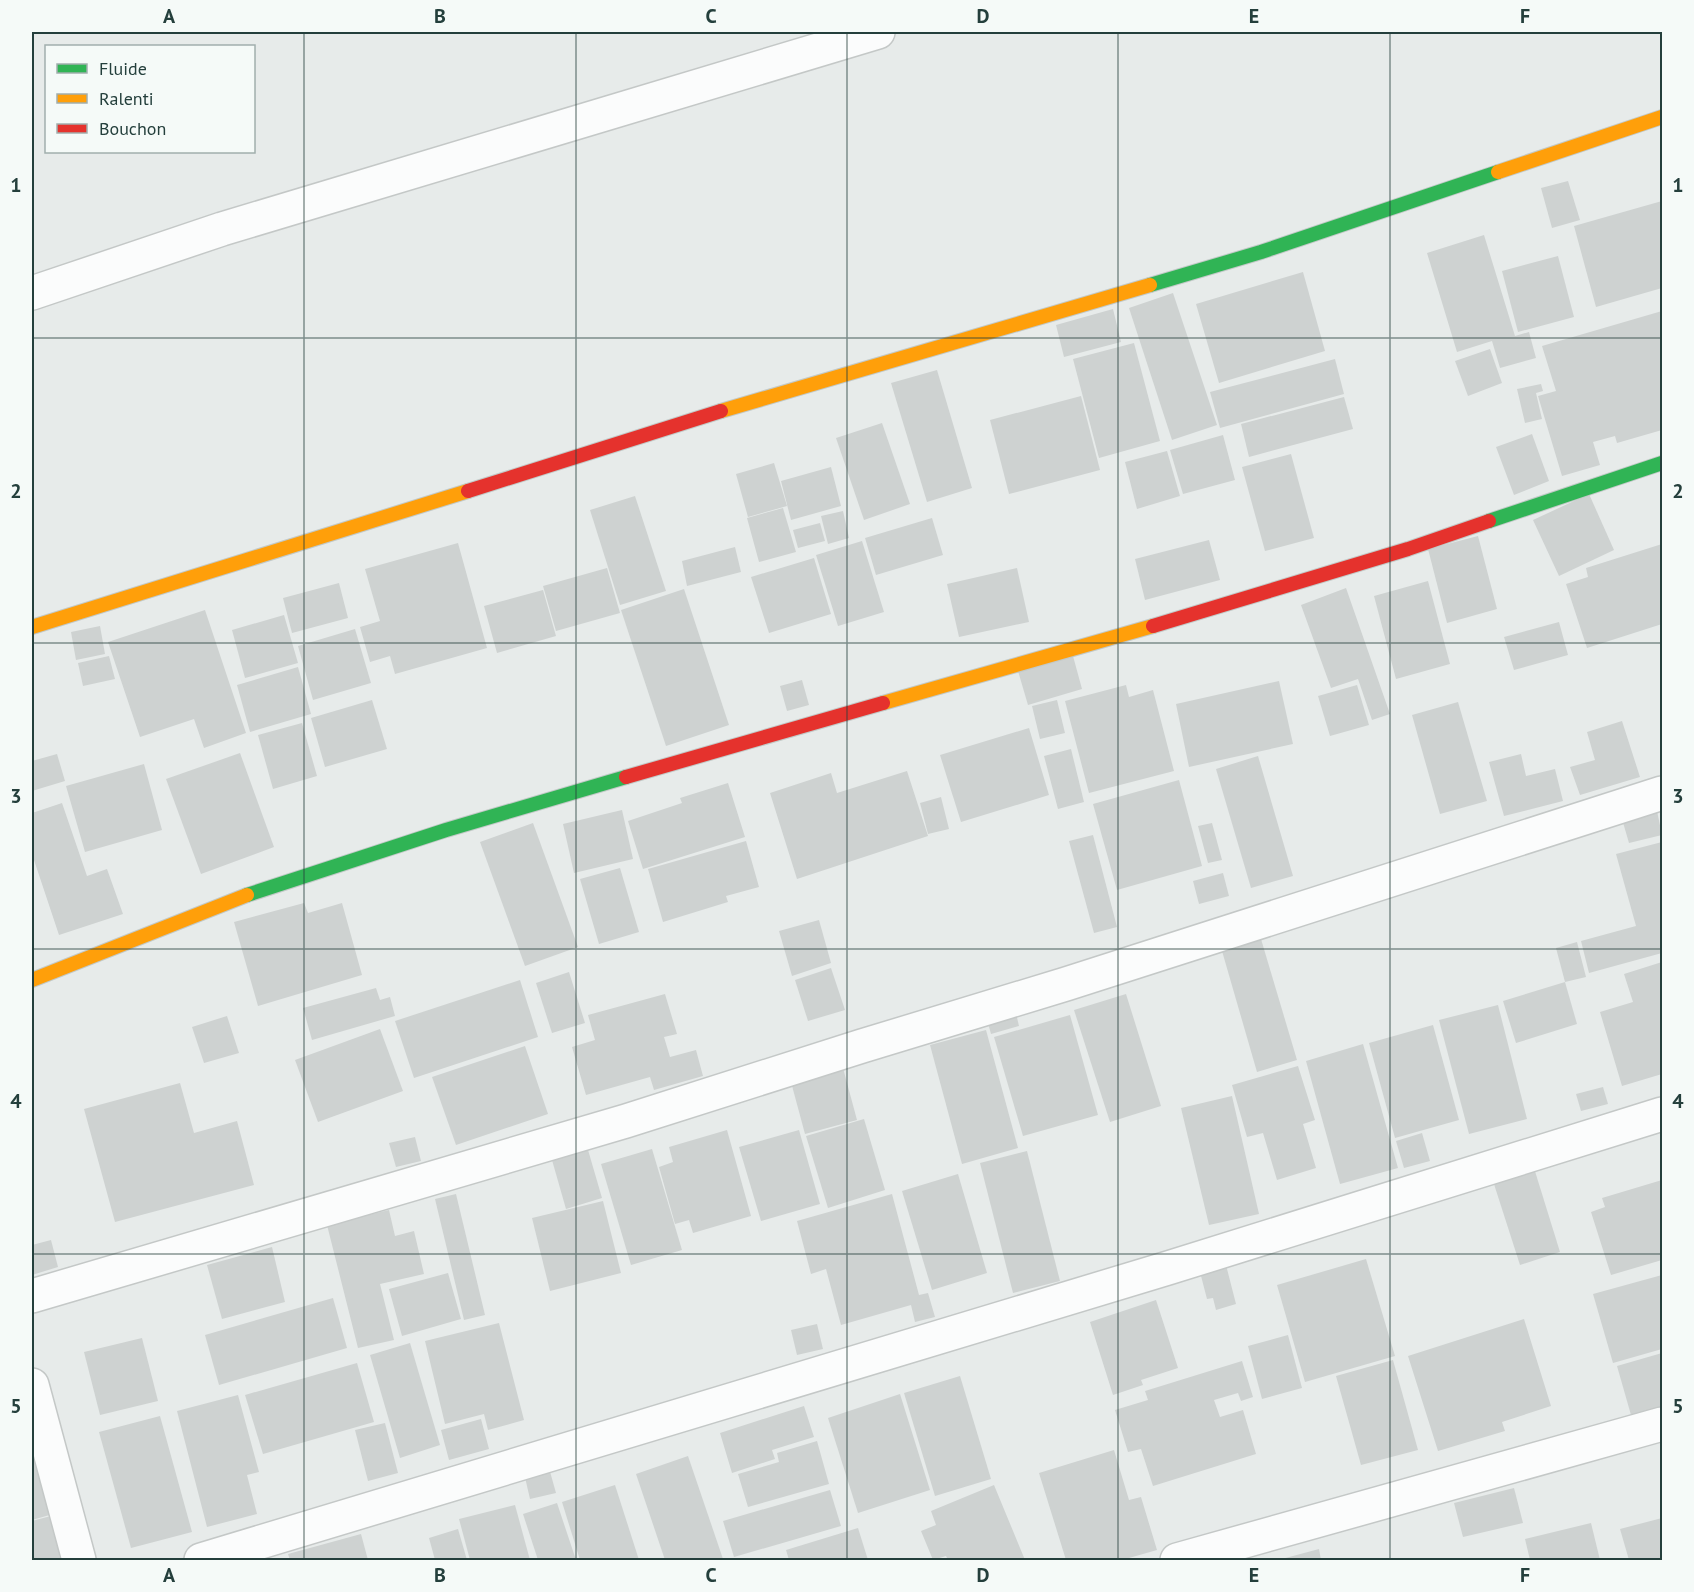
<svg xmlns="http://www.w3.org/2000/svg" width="1694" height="1592" font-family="'PT Sans',sans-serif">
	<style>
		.building { fill: #ced2d1 }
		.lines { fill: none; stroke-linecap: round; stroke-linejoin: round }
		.street-casing { stroke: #c4c8c7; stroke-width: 36 }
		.fast-casing { stroke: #c2c9c7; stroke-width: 16 }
		.slow-casing { stroke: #c2c9c7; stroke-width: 16 }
		.jam-casing { stroke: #c2c9c7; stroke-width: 16 }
		.street { stroke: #fbfcfc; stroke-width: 33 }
		.fast { stroke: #30b455; stroke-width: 14 }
		.slow { stroke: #ff9f0a; stroke-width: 14 }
		.jam { stroke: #e5322d; stroke-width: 14 }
		.grid { fill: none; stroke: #243f3c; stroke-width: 1.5; stroke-opacity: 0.55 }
		.neatline { fill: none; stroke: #243f3c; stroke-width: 2 }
		.grid-label { font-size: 20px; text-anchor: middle; font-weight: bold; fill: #243f3c }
	</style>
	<rect width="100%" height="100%" fill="#e7ebea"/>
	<g class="building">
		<polygon points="1568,181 1580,220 1552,228 1541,188"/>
		<polygon points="1662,201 1662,288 1596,307 1574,226"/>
		<polygon points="1484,235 1515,336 1529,332 1536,358 1500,368 1492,341 1457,352 1427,253"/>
		<polygon points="1558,256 1574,317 1518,332 1502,271"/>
		<polygon points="1303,272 1325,351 1219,383 1196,304"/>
		<polygon points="1173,293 1217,425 1172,440 1129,308"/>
		<polygon points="1113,309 1121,342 1064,357 1056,325"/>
		<polygon points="1662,311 1662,430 1617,443 1615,436 1593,442 1600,465 1562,476 1538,396 1556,391 1542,346"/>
		<polygon points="1134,343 1160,441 1099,458 1073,359"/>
		<polygon points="1490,349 1502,383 1468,396 1455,361"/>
		<polygon points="1335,359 1344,394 1220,428 1210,392"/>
		<polygon points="937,370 972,488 927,502 891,383"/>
		<polygon points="1541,384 1543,391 1536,393 1542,419 1525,423 1517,389"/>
		<polygon points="1081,396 1100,470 1009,494 990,420"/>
		<polygon points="1344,397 1353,429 1249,457 1241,424"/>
		<polygon points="882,423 910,504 864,520 836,438"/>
		<polygon points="1532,434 1549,481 1514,495 1496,447"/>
		<polygon points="1223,435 1235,480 1183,494 1170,450"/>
		<polygon points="1167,451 1180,496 1137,509 1125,462"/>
		<polygon points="1291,454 1314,538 1265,551 1242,467"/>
		<polygon points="774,463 787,506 748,517 736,474"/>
		<polygon points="831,467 841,506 791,520 781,481"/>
		<polygon points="1589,494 1614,550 1559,576 1533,520"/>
		<polygon points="635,496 666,591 620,605 590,510"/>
		<polygon points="783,508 796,552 759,562 747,518"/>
		<polygon points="843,511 849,538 828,544 821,516"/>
		<polygon points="932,518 943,555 876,575 865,538"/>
		<polygon points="820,523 825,541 798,548 793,530"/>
		<polygon points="1478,536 1497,609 1447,623 1428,549"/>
		<polygon points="1209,540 1220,580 1145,600 1135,559"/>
		<polygon points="862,541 884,612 838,626 816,555"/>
		<polygon points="458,543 487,648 395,674 390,656 370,662 360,627 380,621 365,569"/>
		<polygon points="1662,544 1662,624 1587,648 1566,584 1588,577 1586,568"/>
		<polygon points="735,547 741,572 687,586 682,561"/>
		<polygon points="814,558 831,614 769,633 751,577"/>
		<polygon points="607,568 620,613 556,631 543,586"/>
		<polygon points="1017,568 1029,622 959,637 947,584"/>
		<polygon points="1428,581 1450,664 1396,679 1374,596"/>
		<polygon points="339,583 348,618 292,633 283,598"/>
		<polygon points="1346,588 1390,714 1372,720 1358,679 1331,688 1301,605"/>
		<polygon points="684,589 729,725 666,746 621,610"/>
		<polygon points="543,590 556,636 497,653 484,606"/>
		<polygon points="205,610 246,733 204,748 194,719 140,737 108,642"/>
		<polygon points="284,615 298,663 245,678 232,630"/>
		<polygon points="1559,622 1568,655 1514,670 1504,637"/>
		<polygon points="100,626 105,654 76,660 71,632"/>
		<polygon points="355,629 371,683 313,700 298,646"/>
		<polygon points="109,656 115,679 83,686 78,663"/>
		<polygon points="1073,656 1082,689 1028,705 1018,671"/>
		<polygon points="298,667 311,714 250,732 237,685"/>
		<polygon points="802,680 809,705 787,711 780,686"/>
		<polygon points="1279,681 1293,744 1189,767 1176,704"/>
		<polygon points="1126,685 1129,697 1153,690 1174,771 1089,793 1065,701"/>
		<polygon points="1357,685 1369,725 1330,736 1318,696"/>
		<polygon points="372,700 387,749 325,767 311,718"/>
		<polygon points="1057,700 1065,733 1040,739 1032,706"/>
		<polygon points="1458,702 1487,801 1440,814 1412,715"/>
		<polygon points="1622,721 1640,777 1580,795 1570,767 1595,760 1587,732"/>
		<polygon points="302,723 317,776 273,789 258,735"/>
		<polygon points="1029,728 1049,795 961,822 940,755"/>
		<polygon points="1071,749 1084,802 1058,809 1044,756"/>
		<polygon points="240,753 274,847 201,874 166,779"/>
		<polygon points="57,754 65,781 32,791 32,761"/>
		<polygon points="1521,754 1526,776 1555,769 1563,801 1504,816 1489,762"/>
		<polygon points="1258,756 1293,876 1251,888 1216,769"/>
		<polygon points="144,764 162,830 85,852 66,786"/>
		<polygon points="907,771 928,836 797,879 770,793 831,773 837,793"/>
		<polygon points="1179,780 1202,866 1117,890 1093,804"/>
		<polygon points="728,783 745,837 643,869 628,821 682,803 680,798"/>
		<polygon points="941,797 949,829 928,834 920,803"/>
		<polygon points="62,803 87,876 107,869 123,914 59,935 32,854 32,813"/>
		<polygon points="622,810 633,859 574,873 563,824"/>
		<polygon points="1657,811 1662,835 1629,843 1622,819"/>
		<polygon points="533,823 578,947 525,966 480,842"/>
		<polygon points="1212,823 1222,860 1208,863 1198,826"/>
		<polygon points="1093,835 1117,927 1094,933 1069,841"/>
		<polygon points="746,841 759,887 726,896 728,902 663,922 648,869"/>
		<polygon points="1662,842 1662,953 1589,973 1581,941 1636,926 1616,854"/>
		<polygon points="620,868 639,932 599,944 580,879"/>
		<polygon points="1223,873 1229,896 1199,904 1193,881"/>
		<polygon points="304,903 308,913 342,903 362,975 258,1006 234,922"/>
		<polygon points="819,920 831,963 792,976 779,931"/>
		<polygon points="1261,939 1297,1060 1257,1072 1222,951"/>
		<polygon points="1577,942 1586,977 1565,982 1556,948"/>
		<polygon points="1662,962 1662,1074 1622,1086 1600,1012 1633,1002 1624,974"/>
		<polygon points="831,968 845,1010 808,1021 795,980"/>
		<polygon points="569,972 585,1023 552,1033 536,983"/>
		<polygon points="520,980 538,1037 414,1078 395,1021"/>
		<polygon points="1565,982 1577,1024 1516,1043 1503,1001"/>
		<polygon points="376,988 380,1000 390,997 395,1016 312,1040 303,1008"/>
		<polygon points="665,994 677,1034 664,1037 670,1057 696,1050 703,1076 654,1090 650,1077 586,1095 572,1047 595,1040 588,1015"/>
		<polygon points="1126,994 1161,1106 1110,1122 1074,1010"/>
		<polygon points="1498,1005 1527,1119 1469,1134 1439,1020"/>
		<polygon points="1015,1009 1019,1026 991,1034 986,1016"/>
		<polygon points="1070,1015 1098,1115 1023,1136 994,1037"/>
		<polygon points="227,1016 239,1053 204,1063 192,1027"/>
		<polygon points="1433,1025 1459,1120 1395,1138 1369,1043"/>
		<polygon points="380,1029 403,1091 318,1122 295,1060"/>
		<polygon points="986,1030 1018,1148 962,1164 930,1045"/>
		<polygon points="1363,1044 1398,1168 1340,1184 1306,1061"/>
		<polygon points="525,1046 548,1114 456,1145 432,1077"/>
		<polygon points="1298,1066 1315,1120 1303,1124 1316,1168 1277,1180 1263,1133 1247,1137 1232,1085"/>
		<polygon points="843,1068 857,1120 805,1134 791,1082"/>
		<polygon points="180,1083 194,1133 237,1121 254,1185 115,1222 84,1109"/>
		<polygon points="1603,1087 1608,1104 1581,1111 1576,1094"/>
		<polygon points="1232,1096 1259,1214 1209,1225 1181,1108"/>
		<polygon points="864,1119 885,1190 828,1208 806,1136"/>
		<polygon points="727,1130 751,1216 693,1233 689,1220 675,1224 659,1167 673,1162 669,1147"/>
		<polygon points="799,1130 820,1204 761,1221 739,1147"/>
		<polygon points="1422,1133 1430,1161 1404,1168 1396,1141"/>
		<polygon points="415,1137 421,1161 396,1167 389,1143"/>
		<polygon points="586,1143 602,1198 566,1209 550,1153"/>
		<polygon points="652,1149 682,1250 631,1265 601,1164"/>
		<polygon points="1027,1151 1060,1281 1013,1293 980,1163"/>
		<polygon points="1534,1168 1560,1252 1520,1265 1493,1181"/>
		<polygon points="958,1174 987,1273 932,1290 902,1191"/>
		<polygon points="1662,1180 1662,1260 1611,1275 1591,1212 1605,1207 1602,1198"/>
		<polygon points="456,1194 485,1315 464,1320 435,1199"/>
		<polygon points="892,1194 919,1295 928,1293 935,1317 915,1322 911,1305 841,1325 826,1269 811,1274 797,1221"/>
		<polygon points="603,1201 621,1273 550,1291 532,1218"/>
		<polygon points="389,1210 395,1236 414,1231 424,1274 380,1284 394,1340 358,1348 327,1225"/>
		<polygon points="51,1240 58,1267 32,1275 32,1245"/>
		<polygon points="272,1247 285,1302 222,1319 207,1265"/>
		<polygon points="1366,1259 1395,1356 1305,1382 1277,1285"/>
		<polygon points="1226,1265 1236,1304 1216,1310 1213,1298 1207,1299 1200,1272"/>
		<polygon points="448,1273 461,1319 402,1336 389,1289"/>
		<polygon points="1662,1275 1662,1349 1613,1363 1593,1294"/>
		<polygon points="333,1298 347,1348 219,1385 205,1335"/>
		<polygon points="1156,1300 1178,1368 1141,1380 1143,1385 1113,1395 1090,1322"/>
		<polygon points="1524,1319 1551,1406 1502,1422 1505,1431 1438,1451 1408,1356"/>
		<polygon points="499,1323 524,1420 488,1430 484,1414 445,1424 425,1341"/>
		<polygon points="817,1324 823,1349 797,1355 791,1330"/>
		<polygon points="1288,1335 1302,1388 1262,1399 1248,1346"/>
		<polygon points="142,1338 158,1401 100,1415 84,1352"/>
		<polygon points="410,1343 440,1445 400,1458 370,1355"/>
		<polygon points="1662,1353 1662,1414 1633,1422 1617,1366"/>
		<polygon points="1393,1360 1418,1450 1361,1465 1336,1376"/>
		<polygon points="1242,1361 1253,1397 1241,1401 1238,1393 1214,1400 1220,1417 1243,1410 1256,1454 1153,1486 1141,1449 1128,1452 1115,1410 1148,1400 1145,1391"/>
		<polygon points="357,1363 374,1422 263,1454 245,1395"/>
		<polygon points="960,1376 991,1479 935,1496 904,1393"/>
		<polygon points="900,1394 930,1490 858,1513 828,1418"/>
		<polygon points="238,1395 259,1472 247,1475 257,1514 207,1527 177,1411"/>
		<polygon points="804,1406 814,1437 772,1450 775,1459 732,1473 720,1433"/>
		<polygon points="160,1416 192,1532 131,1548 99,1432"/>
		<polygon points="481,1419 489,1449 449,1460 441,1430"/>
		<polygon points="385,1423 398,1473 368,1481 355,1430"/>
		<polygon points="817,1441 829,1484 748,1507 738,1474 779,1462 777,1453"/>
		<polygon points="58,1442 78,1507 32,1520 32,1449"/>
		<polygon points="1114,1450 1129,1500 1141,1497 1157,1550 1122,1560 1066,1560 1039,1473"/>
		<polygon points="688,1456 723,1559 719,1560 665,1560 636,1474"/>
		<polygon points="549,1468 556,1493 530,1499 524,1473"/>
		<polygon points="615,1485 639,1560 580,1560 562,1502"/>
		<polygon points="994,1485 1025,1560 948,1560 946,1556 933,1560 921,1531 936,1525 931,1511"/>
		<polygon points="1514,1488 1523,1523 1463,1537 1454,1503"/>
		<polygon points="830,1490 841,1526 734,1557 723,1521"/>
		<polygon points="557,1503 576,1560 538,1560 523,1514"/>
		<polygon points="515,1505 530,1560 470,1560 459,1519"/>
		<polygon points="62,1513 73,1551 59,1555 61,1560 32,1560 32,1521"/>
		<polygon points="1662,1518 1662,1560 1629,1560 1620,1529"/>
		<polygon points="1591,1523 1600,1560 1530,1560 1525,1539"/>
		<polygon points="858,1528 868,1560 789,1560 786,1550"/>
		<polygon points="458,1529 467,1560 435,1560 429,1538"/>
		<polygon points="361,1534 368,1560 290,1560 288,1554"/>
		<polygon points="1319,1549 1321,1560 1278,1560"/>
	</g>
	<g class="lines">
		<g class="street-casing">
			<g id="street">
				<polyline points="32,293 222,229 878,32"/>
				<polyline points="32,1296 626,1121 862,1046 1066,984 1662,793"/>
				<polyline points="32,1385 79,1560"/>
				<polyline points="201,1560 1168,1268 1662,1114"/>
				<polyline points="1177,1560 1662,1424"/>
			</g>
		</g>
		<g class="fast-casing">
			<g id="fast">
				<polyline points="1150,285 1261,252 1498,172"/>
				<polyline points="1489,521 1662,463"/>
				<polyline points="247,895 446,830 626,777"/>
			</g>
		</g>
		<g class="slow-casing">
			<g id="slow">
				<polyline points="1498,172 1662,117"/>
				<polyline points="721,411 1150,285"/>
				<polyline points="32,627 468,491"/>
				<polyline points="883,703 1153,626"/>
				<polyline points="32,980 247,895"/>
			</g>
		</g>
		<g class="jam-casing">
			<g id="jam">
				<polyline points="468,491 721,411"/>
				<polyline points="1153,626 1408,549 1489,521"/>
				<polyline points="626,777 883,703"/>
			</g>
		</g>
		<use href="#street" class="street"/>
		<use href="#fast" class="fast"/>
		<use href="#slow" class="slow"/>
		<use href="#jam" class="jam"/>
	</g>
	<path class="grid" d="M304,32v1528M576,32v1528M847,32v1528M1118,32v1528M1390,32v1528M32,338h1630M32,643h1630M32,949h1630M32,1254h1630"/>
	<rect width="1694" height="1592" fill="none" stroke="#f5faf8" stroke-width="66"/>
	<rect x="45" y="45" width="210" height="108" fill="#f5faf8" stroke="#a1afad" stroke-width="1.5"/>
	<rect x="57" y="64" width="30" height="9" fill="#30b455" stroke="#a1afad" stroke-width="1.5"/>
	<text x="99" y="75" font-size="18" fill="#243f3c">Fluide</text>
	<rect x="57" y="94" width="30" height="9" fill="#ff9f0a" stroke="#a1afad" stroke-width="1.5"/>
	<text x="99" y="105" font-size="18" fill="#243f3c">Ralenti</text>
	<rect x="57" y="124" width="30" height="9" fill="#e5322d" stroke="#a1afad" stroke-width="1.5"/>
	<text x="99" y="135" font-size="18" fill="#243f3c">Bouchon</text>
	<rect x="33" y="33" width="1628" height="1526" class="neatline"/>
	<g class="grid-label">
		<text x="169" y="23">A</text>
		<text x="440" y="23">B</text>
		<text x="711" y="23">C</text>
		<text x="983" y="23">D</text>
		<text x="1254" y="23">E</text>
		<text x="1525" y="23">F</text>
		<text x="16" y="192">1</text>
		<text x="1678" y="192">1</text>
		<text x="16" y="498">2</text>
		<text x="1678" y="498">2</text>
		<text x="16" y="803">3</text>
		<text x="1678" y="803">3</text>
		<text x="16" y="1108">4</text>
		<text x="1678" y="1108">4</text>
		<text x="16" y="1413">5</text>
		<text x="1678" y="1413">5</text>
		<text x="169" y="1582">A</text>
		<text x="440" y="1582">B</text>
		<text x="711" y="1582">C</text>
		<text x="983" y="1582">D</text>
		<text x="1254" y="1582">E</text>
		<text x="1525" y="1582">F</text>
	</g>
</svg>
